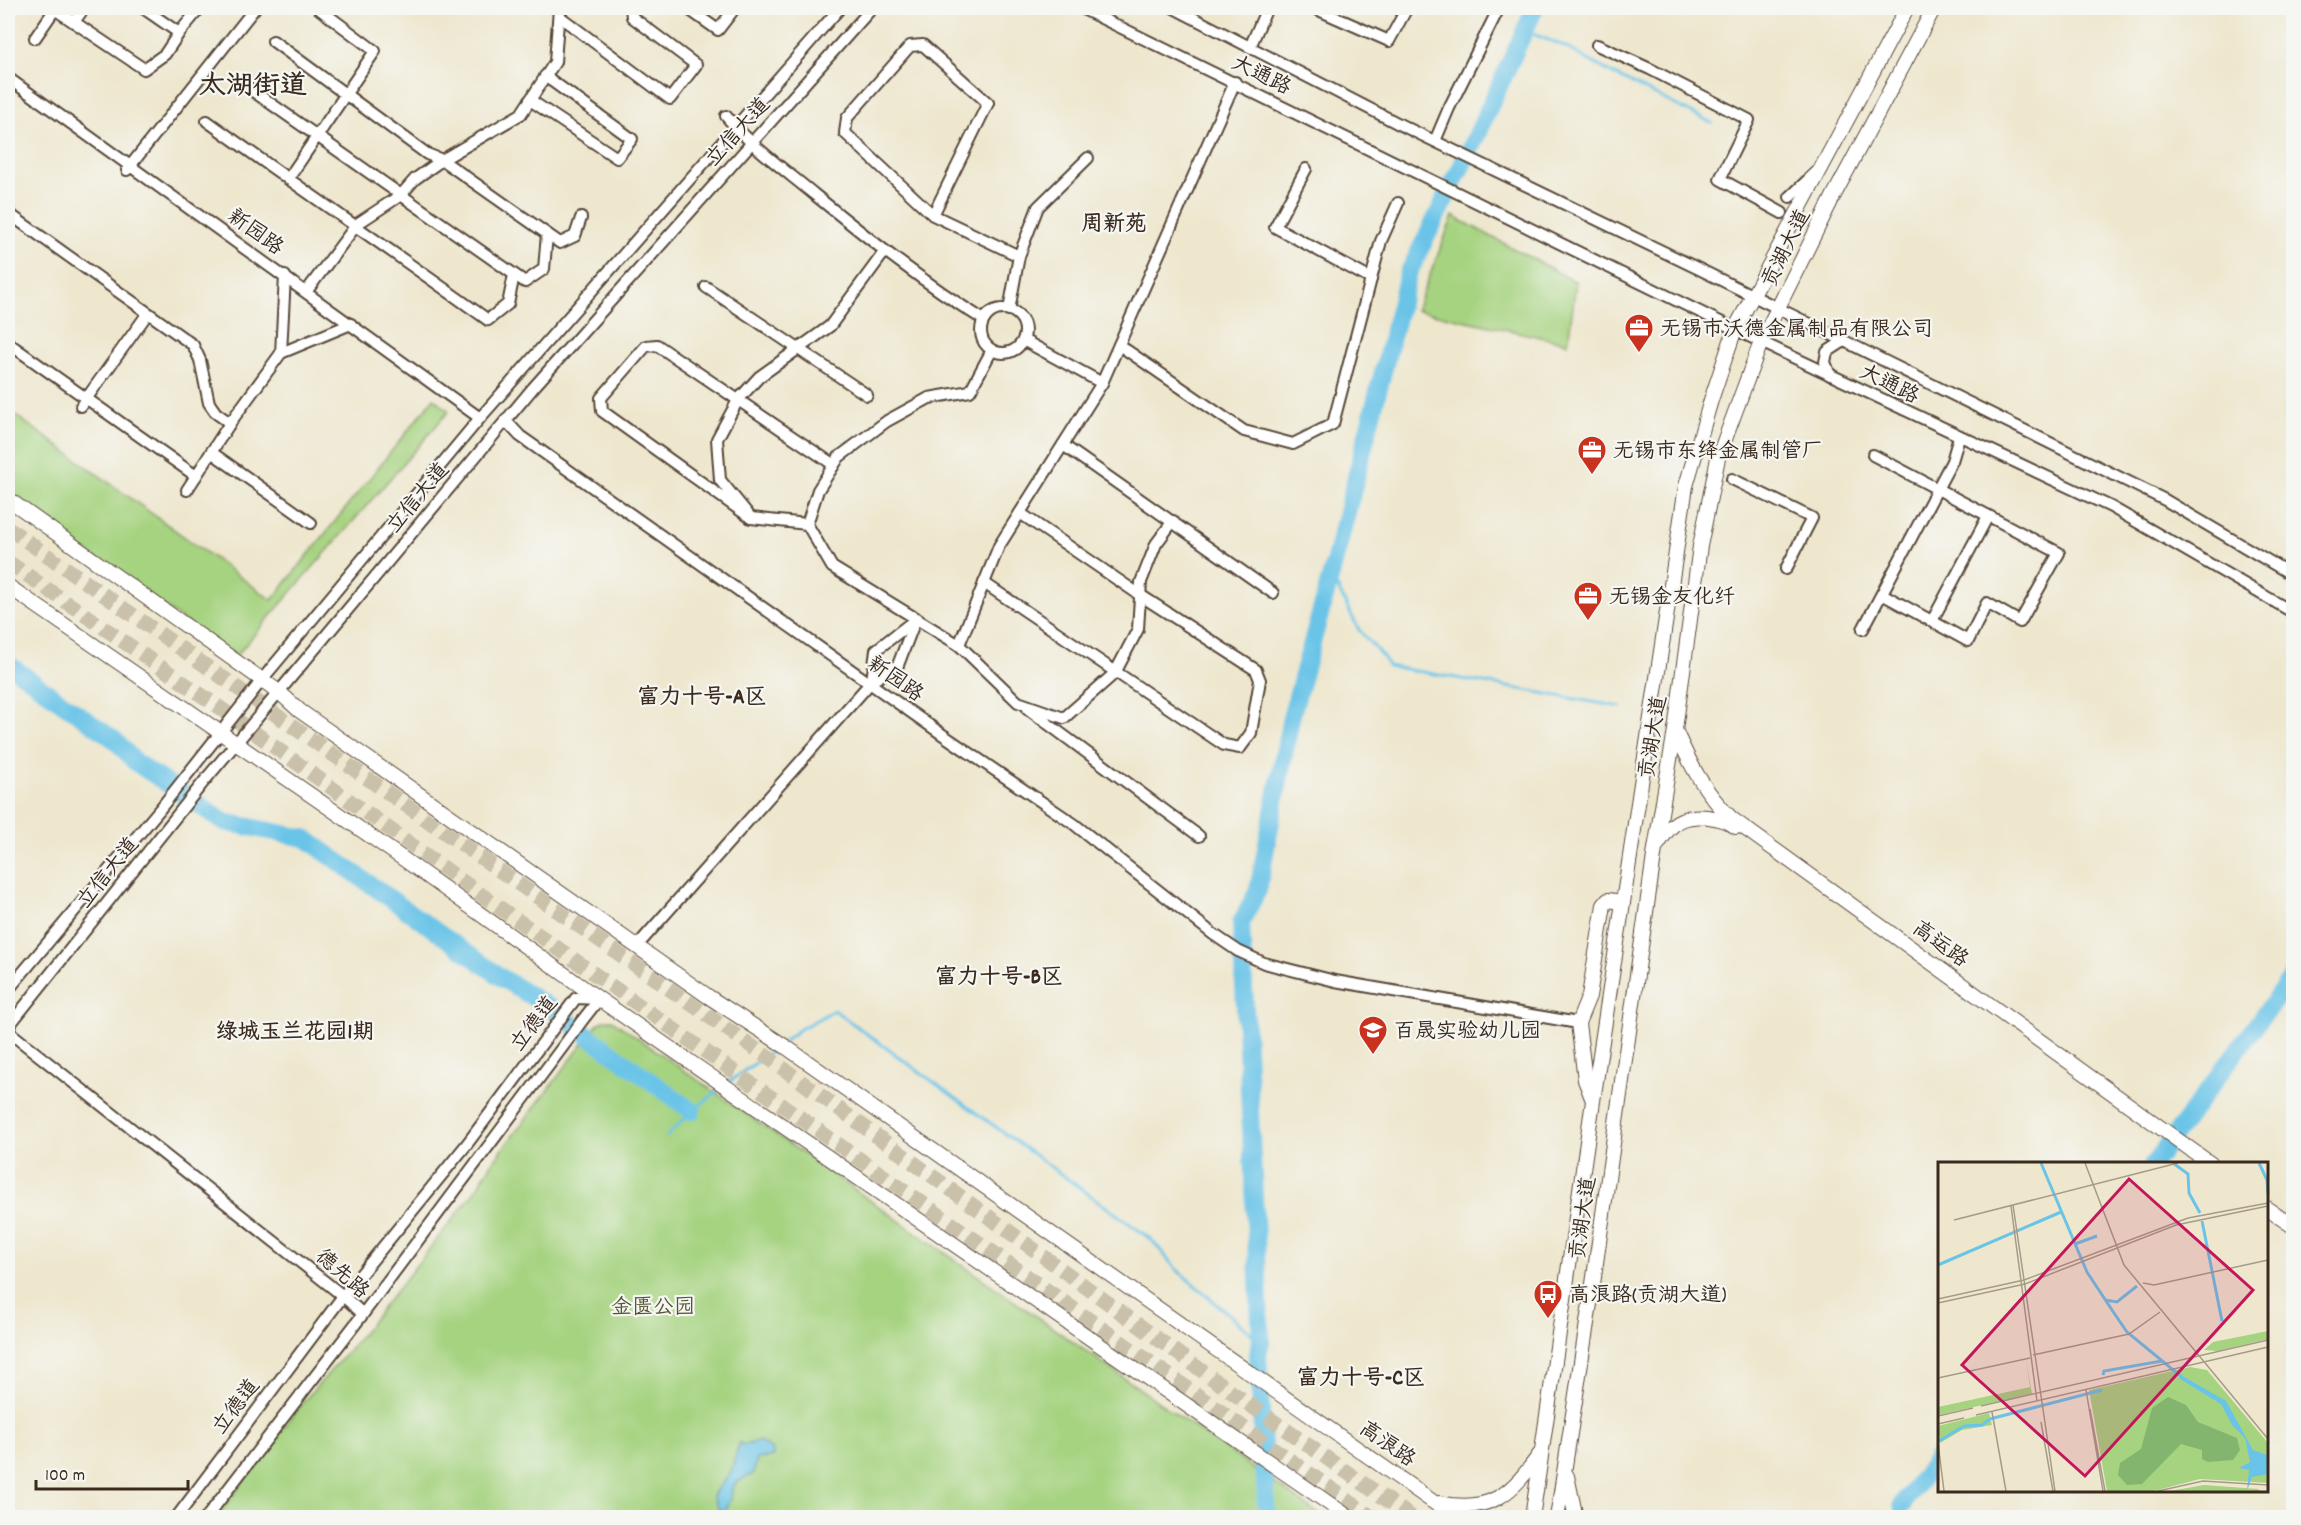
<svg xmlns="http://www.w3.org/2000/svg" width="2301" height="1525" font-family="Dekko,'LXGW WenKai TC',sans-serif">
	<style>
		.green { fill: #a6d380; stroke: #707e4f; stroke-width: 1.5 }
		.water { fill: #6ac4e8; stroke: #527783; stroke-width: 1.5 }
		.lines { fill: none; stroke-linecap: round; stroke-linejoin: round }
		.stream { stroke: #6ac4e8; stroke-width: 3 }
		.river { stroke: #6ac4e8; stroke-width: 18 }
		.highway-tunnel { stroke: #cac1ab; stroke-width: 15; stroke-dasharray: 15 8; stroke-linecap: butt }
		.minor-casing { stroke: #564638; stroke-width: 14 }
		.major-casing { stroke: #564638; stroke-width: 16 }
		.minor { stroke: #fff; stroke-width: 10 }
		.major { stroke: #fff; stroke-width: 14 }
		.minor-bridge-casing { stroke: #564638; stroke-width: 14; stroke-linecap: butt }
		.minor-bridge { stroke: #fff; stroke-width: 10 }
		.labels { text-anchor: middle; stroke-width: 4.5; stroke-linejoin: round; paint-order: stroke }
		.street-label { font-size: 21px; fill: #3b2a1e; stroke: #f6f6f2 }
		.poi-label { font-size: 21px; fill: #3b2a1e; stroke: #f6f6f2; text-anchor: start }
		.park-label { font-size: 21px; fill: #565436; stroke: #f6f6f2 }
		.neighbourhood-label { font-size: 22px; font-weight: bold; fill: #3b2a1e; stroke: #f6f6f2 }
		.district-label { font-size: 27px; font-weight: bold; fill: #3b2a1e; stroke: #f6f6f2 }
		.inset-river { fill: none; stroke: #6ac4e8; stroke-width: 3 }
		.inset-road { fill: none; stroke: #a69b88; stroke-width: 1.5 }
		.view { fill: #c2185b; fill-opacity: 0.15; stroke: #c2185b; stroke-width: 3 }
		.inset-edge { fill: none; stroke: #3b2a1e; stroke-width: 3 }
	</style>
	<rect width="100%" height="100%" fill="#f6f6f2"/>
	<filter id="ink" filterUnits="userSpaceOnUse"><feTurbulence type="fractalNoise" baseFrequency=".0167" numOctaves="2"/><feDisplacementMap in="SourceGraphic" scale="12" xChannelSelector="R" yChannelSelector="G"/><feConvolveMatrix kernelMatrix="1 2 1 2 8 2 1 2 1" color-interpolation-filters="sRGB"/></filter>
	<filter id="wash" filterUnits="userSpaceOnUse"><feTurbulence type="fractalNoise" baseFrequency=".008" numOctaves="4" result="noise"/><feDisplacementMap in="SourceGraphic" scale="24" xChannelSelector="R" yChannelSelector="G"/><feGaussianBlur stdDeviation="1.35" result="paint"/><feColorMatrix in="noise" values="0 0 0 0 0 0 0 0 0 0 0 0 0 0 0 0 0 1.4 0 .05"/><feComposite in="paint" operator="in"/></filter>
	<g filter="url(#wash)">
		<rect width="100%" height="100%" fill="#eee7ce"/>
		<g class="green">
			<polygon points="1453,216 1576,282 1568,343 1416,310"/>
			<polygon points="434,398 449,411 235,657 8,495 8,410 272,600"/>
			<polygon points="605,1020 612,1020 1323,1517 216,1518 303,1402 350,1349 476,1190 492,1163 598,1024"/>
		</g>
		<path class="water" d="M759,1441l14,10v6l-16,2 -4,15 -16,8 -5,7 -1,10 -4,5v5l-8,1 -6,-14c4,-9 14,-16 18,-25 3,-9 6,-19 8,-28l6,2z"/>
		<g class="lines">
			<g class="stream">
				<polyline points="1525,31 1564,46 1613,74 1712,123"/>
				<polyline points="1331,575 1359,630 1384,658 1388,666 1621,707"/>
				<polyline points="784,1041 800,1029 834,1010 1152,1240 1176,1269 1261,1342"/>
				<polyline points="729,1082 777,1047"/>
				<polyline points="667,1136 692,1111 722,1088"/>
			</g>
			<g class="river">
				<polyline points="8,664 115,740 135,762 224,822 305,838 502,978 550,1008 692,1111"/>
				<polyline points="2153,1164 2294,974"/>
				<polyline points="1902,1505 1940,1454"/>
				<polyline points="1267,1518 1258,1354 1261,1342 1241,923 1258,890 1291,718 1331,575 1408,274 1474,141 1535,8"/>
			</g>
		</g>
	</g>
	<g filter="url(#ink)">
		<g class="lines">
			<g class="highway-tunnel">
				<polyline points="8,528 770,1059 1230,1391 1413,1518"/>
				<polyline points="8,562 213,703 490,901 1373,1518"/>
			</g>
			<g class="minor-casing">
				<g id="minor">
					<polyline points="53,8 144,69 165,54 179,33 200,8"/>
					<polyline points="143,8 179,33"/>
					<polyline points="687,8 718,30 735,8"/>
					<polyline points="1081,8 1761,342 2111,507 2294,613"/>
					<polyline points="1174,8 1401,125 1699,269 2165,500 2294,576"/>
					<polyline points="1314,8 1389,41 1407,8"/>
					<polyline points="559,16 670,99 696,65 632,17 631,8"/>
					<polyline points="74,22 84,8"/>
					<polyline points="35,38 55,9"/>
					<polyline points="273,41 427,154 442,160 560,243 575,236 581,218"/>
					<polyline points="1597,45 1650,69 1749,120 1720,179 1782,213"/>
					<polyline points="1250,47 1267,8"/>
					<polyline points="8,78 480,418"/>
					<polyline points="240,82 525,282 544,269 547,234"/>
					<polyline points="530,100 617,158 632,139 545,76"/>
					<path d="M726,116c25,30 59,54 89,79 54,44 109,88 169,125"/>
					<path d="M207,121c93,67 188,132 281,199l20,-16 6,-29"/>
					<polyline points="1435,141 1449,108 1499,8"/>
					<polyline points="1306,169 1275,227 1371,279"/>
					<polyline points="127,170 255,8"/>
					<polyline points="288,179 375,51 318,8"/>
					<polyline points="1790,197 1816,172"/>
					<polyline points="8,213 193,345 200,360 209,403 216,413 230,423"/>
					<polyline points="933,215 988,103 923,45 910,46 847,118 845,133 933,215 1019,256"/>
					<polyline points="706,287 867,395"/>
					<polyline points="306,292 357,224 401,195 415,179 442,160 521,114 555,62 559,8"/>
					<circle cx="1003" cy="331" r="22"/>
					<polyline points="1009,310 1019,256 1038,207 1088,158"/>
					<polyline points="1023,340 1102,383 1235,82"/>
					<polyline points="8,343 196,476"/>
					<polyline points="1119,345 1244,431 1293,444 1333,424 1381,241 1398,203"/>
					<polyline points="992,350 970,391 929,398 887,421 839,457 818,490 807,524 832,567 959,645 999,546 1102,383"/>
					<polyline points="281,353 285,276"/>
					<polyline points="1830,375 1825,362 1827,352 1844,341"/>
					<polyline points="81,406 148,313"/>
					<polyline points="506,421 520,436 946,737 1074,824 1213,934 1238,951 1264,963 1335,981 1578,1023"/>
					<polyline points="1063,445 1273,593"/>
					<polyline points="211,452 311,523"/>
					<polyline points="1873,455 2059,553 2020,622 1987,603 1968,641 1882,594"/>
					<polyline points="1732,479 1812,518 1786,569"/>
					<polyline points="187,490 230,423 281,353 351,324"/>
					<polyline points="751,518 602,411 601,398 646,346 657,345 834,465"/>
					<polyline points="807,524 751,518 720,480 717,439 738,400 759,377 830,326 885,251"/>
					<polyline points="984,583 1224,745 1240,748 1251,733 1260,680 1256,670 1140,595 1020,513"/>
					<polyline points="1932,621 1988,516"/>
					<polyline points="1863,629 1952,461 1959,437"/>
					<polyline points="959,645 1018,702 1064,718 1115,673 1138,629 1141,582 1156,544 1173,521"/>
					<polyline points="872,681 876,650 916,619"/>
					<polyline points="1028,709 1199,836"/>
					<polyline points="637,946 872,681 898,665 916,618"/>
					<polyline points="8,990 160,809 270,670 480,418 840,8"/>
					<polyline points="581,1022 599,999"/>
					<polyline points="8,1027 206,779 533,388 872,8"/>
					<polyline points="8,1031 343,1296 363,1314"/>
					<polyline points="176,1518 343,1296 467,1144 576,998 598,999"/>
					<polyline points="206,1518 363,1314 573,1033"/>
				</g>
			</g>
			<g class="major-casing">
				<g id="major">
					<polyline points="8,499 279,692 300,711 709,997 786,1047 1456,1518"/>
					<polyline points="8,586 402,858 599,999 1350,1518"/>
					<path d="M1675,730c16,36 29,62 57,89l479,345"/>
					<path d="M1658,844c6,-9 12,-19 23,-24 16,-7 41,-3 55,7"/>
					<polyline points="1592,1098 1585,1080 1578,1023 1589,996 1604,905 1608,900 1623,902"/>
					<polyline points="2266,1208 2294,1227"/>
					<polyline points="1567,1476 1576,1518"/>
					<path d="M1440,1503c51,11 72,-10 100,-49"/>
					<polyline points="1532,1518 1593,1101 1686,486 1711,400 1735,329 1907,8"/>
					<polyline points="1557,1518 1593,1284 1655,849 1675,730 1700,546 1718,458 1761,342 1834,195 1934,8"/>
				</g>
			</g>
			<use href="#minor" class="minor"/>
			<use href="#major" class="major"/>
			<g class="minor-bridge-casing">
				<polyline id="minor-bridge" points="573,1033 581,1022"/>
			</g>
			<use href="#minor-bridge" class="minor-bridge"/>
		</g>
	</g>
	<defs>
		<g id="office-pin" transform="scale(1.5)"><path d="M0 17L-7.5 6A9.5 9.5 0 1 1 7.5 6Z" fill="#c8321e" stroke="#f6f6f2"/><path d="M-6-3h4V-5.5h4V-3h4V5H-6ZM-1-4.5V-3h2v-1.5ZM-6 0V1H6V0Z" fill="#fff"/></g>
		<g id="school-pin" transform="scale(1.5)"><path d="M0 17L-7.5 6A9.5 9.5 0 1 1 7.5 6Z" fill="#c8321e" stroke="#f6f6f2"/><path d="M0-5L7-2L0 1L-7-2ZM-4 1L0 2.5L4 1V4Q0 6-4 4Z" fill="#fff"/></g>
		<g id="bus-pin" transform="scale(1.5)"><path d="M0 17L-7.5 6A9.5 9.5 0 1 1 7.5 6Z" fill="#c8321e" stroke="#f6f6f2"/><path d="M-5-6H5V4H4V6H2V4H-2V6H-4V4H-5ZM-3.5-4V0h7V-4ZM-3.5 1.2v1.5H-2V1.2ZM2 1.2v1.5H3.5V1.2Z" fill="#fff"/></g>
	</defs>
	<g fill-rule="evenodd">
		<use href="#office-pin" x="1639" y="328"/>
		<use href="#office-pin" x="1592" y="450"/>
		<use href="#office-pin" x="1588" y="596"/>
		<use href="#school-pin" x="1373" y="1030"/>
		<use href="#bus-pin" x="1548" y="1294"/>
	</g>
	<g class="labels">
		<g class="street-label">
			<text transform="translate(1262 74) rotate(26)" y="7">大通路</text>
			<text transform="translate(737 131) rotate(-48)" y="7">立信大道</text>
			<text transform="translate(256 231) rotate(36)" y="7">新园路</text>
			<text transform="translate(1785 248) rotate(-64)" y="7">贡湖大道</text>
			<text transform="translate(1890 383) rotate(26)" y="7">大通路</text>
			<text transform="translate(417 497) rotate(-50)" y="7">立信大道</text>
			<text transform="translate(896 678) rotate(35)" y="7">新园路</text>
			<text transform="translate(1652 737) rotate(-81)" y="7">贡湖大道</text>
			<text transform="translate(107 872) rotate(-51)" y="7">立信大道</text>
			<text transform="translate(1941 943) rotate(36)" y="7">高运路</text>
			<text transform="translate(533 1023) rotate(-53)" y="7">立德道</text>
			<text transform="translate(1582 1218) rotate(-82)" y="7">贡湖大道</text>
			<text transform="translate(343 1273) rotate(41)" y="7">德先路</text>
			<text transform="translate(235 1406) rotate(-53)" y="7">立德道</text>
			<text transform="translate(1388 1443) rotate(35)" y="7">高浪路</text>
		</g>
		<g class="poi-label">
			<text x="1660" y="335">无锡市沃德金属制品有限公司</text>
			<text x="1613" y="457">无锡市东绛金属制管厂</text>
			<text x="1609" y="603">无锡金友化纤</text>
			<text x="1394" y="1037">百晟实验幼儿园</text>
			<text x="1569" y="1301">高浪路(贡湖大道)</text>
		</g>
		<g class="park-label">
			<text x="653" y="1313">金匮公园</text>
		</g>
		<g class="neighbourhood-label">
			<text x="1114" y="230">周新苑</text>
			<text x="702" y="703">富力十号-A区</text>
			<text x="999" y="983">富力十号-B区</text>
			<text x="295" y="1038">绿城玉兰花园1期</text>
			<text x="1361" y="1384">富力十号-C区</text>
		</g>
		<g class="district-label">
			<text x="253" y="93">太湖街道</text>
		</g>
	</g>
	<g transform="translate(1938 1162)">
		<rect width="330" height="330" fill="#eee7ce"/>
		<path d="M330,169v8l-50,12 -14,-1 9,-8zM88,197l6,35 -94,21v-8l92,-20zM252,205l17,3 61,73v40l-68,-4 -46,12h-47l-18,-101zM51,251l3,12 -30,5 -22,13 -2,-17zM266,323l54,4 2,2h-90z" fill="#a6d380"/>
		<path d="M230,235l18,8 12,17 39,16 3,12 -7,10 -25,2 -6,-3v-9l-21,-6 -39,40 -15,1 -9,-10 2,-12 21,-14 11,-41z" fill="#84b56e"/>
		<path d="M241,212l47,27 27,49 14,5 1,19 -16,3 -5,14 2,-21 -10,-2 11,-6 -5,-24 -13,-13 -11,-21 -41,-25z" fill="#6ac4e8"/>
		<path class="inset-river" d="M103,1l46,109 27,41 13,19 56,46M235,1l15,11 1,19 11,20M321,1l8,17 1,14M264,59l20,100M137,82l22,-8M0,103l123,-53M167,138l12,2 20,-16M165,213l1,-4 58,-10M1,279l25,-15 18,-1 8,-6 112,-29"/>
		<path class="inset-road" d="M147,1l39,102 144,174M75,43l42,286M73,44l26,195M16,58l224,-57M205,121l11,2 114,-25M0,137l86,-19 164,-62 80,-15M0,141l87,-19 151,-59 92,-19M95,193l96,-21 31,-22M0,216l92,-20M148,228l17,101M43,244l287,-66M152,247l15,82M54,250l14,79M38,253l292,-68M0,254l35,-8M103,260l12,69M0,262l26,-6M0,281l6,48M220,329l45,-10 65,4"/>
		<path class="view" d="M191,17l124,111 -168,186 -123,-111z"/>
		<rect width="330" height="330" class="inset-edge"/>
	</g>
	<rect width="2301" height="1525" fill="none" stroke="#f6f6f2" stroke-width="30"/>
	<path d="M36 1480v9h152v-9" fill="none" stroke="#3b2a1e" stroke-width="3"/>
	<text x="45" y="1480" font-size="18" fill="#3b2a1e" stroke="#f6f6f2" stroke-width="4.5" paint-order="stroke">100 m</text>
</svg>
